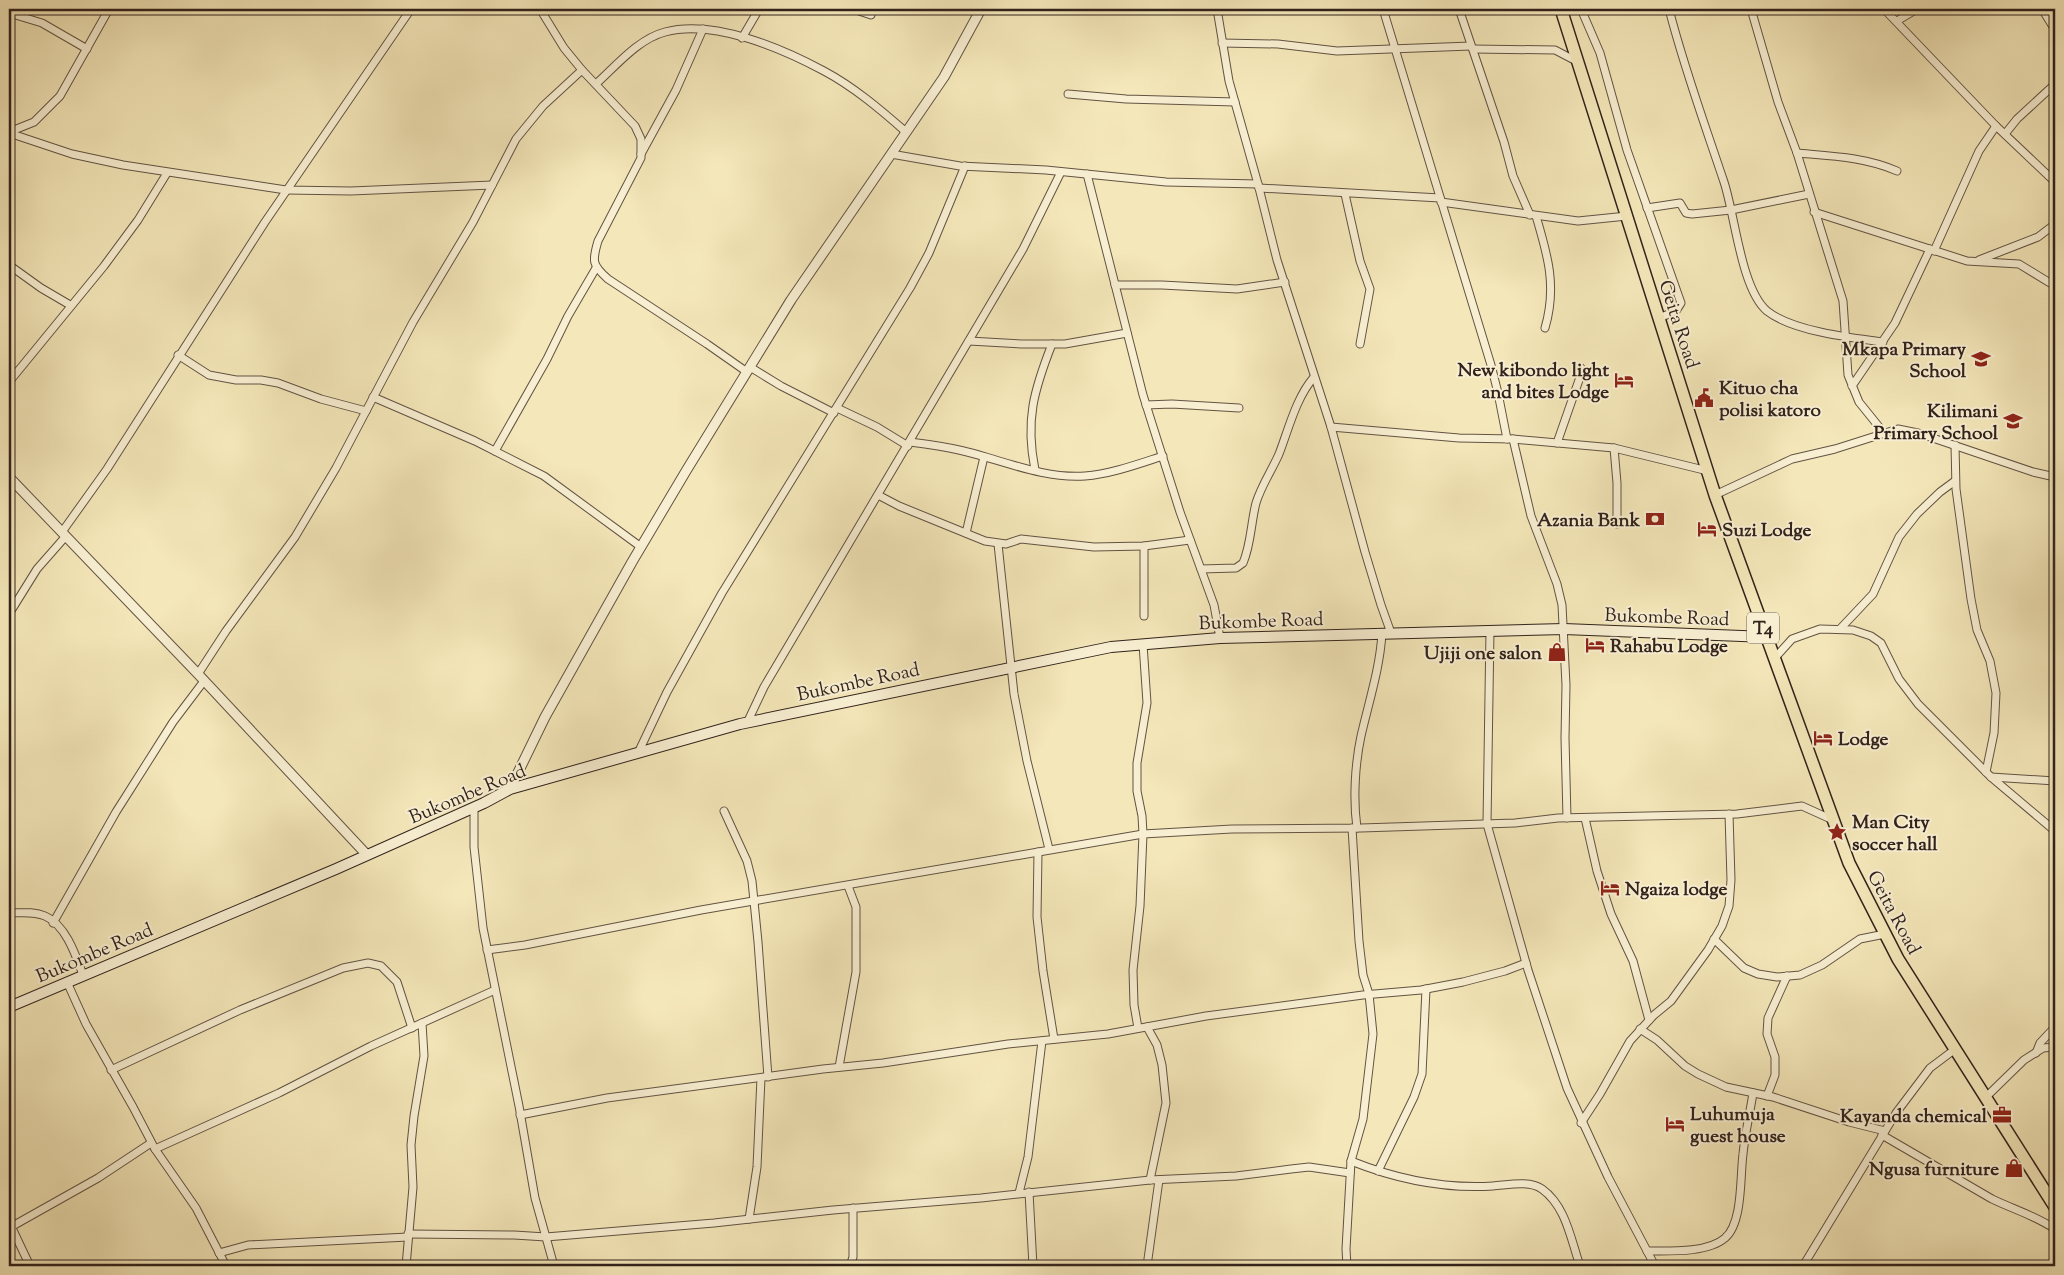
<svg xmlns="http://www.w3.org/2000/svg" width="2064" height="1275" font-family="'Sorts Mill Goudy',serif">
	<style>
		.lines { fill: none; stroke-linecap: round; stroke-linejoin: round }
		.minor-casing { stroke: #625343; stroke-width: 9 }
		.tertiary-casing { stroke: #625343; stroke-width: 11 }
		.secondary-casing { stroke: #31221c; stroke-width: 12 }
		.trunk-casing { stroke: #31221c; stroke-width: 14 }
		.minor { stroke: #f8efd2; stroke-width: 7 }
		.tertiary { stroke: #f8efd2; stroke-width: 9 }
		.secondary { stroke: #f8efd2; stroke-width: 10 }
		.trunk { stroke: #f4e7b9; stroke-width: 11 }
		.labels { text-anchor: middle; stroke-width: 4; stroke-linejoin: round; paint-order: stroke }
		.shield { fill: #f8efd2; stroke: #6d6053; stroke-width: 1 }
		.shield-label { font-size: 18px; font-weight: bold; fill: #31221c }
		.street-label { font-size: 19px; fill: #31221c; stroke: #f8efd2 }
		.poi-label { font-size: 19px; font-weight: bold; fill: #31221c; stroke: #f8efd2; text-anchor: end }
	</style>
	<rect width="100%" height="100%" fill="#f4e7b9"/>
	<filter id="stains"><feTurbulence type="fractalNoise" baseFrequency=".004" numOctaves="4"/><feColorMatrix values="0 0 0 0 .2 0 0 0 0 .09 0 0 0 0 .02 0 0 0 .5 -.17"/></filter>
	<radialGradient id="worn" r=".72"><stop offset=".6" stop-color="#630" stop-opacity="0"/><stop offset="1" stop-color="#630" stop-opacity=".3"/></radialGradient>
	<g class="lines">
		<g class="minor-casing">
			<g id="minor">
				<path d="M540,9l24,39 18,22 53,56 6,13v19l-43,83c-6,20 -6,24 10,38l99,65 40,28"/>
				<polyline points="853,9 871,15"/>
				<polyline points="1217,9 1229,81 1258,184 1277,260 1331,427 1365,552 1381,605 1391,633"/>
				<polyline points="1383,9 1491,365 1498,393 1507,439"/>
				<polyline points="1459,9 1504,142 1513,176 1530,215"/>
				<polyline points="1581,9 1600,53 1627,150 1681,303 1676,311 1659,318"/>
				<path d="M1669,9c15,59 36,116 55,173 11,33 17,107 43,129 25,20 84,27 116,31"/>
				<polyline points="1751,9 1778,102 1797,153 1843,301 1848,375 1859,402 1884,433"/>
				<polyline points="1884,9 1996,126 2055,182"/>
				<polyline points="2042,9 2055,30"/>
				<polyline points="9,13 42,23 87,49"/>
				<polyline points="1897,21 1917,9"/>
				<polyline points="742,38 759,9"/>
				<polyline points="1222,43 1278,44 1337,51 1471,46"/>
				<polyline points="1473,49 1555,50 1578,62"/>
				<path d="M596,84c20,-18 42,-45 69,-52 49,-13 116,16 159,39 30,16 57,39 82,61"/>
				<polyline points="1068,94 1126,99 1235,102"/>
				<polyline points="9,132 34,122 60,96 109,9"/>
				<polyline points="9,133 72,154 123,165 286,190 351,191 492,185"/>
				<polyline points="2005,134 2017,119 2055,84"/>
				<path d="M1797,153c34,3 68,4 100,18"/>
				<polyline points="641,154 676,90 703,29"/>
				<polyline points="891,154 960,166 1046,170 1166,182 1258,184"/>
				<polyline points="1087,174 1143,395 1180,512 1214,605 1220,638"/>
				<polyline points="1259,188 1440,198"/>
				<polyline points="1345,194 1360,261 1370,289 1360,344"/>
				<polyline points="1441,202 1578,221 1627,216"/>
				<polyline points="1647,208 1680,203 1686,213 1692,214 1731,210 1809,194"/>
				<polyline points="1814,212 1967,261 2019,264 2055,286"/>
				<path d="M1536,216c12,40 21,71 9,112"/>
				<polyline points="1934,251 1979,151 1996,126"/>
				<polyline points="1979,260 2038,237 2055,224"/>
				<polyline points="9,265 41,288 70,305"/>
				<polyline points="1115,285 1162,285 1237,289 1285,282"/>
				<polyline points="969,341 1022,344 1065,344 1127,333"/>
				<polyline points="178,355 209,375 236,380 261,380 278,383 321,399 366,411"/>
				<polyline points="750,367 781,386 834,413"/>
				<polyline points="9,382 104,266 138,220 167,173"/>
				<polyline points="1852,386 1895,323 1930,249"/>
				<polyline points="373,397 475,441 544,476 641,547"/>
				<polyline points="1146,405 1172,404 1239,408"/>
				<polyline points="837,408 877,427 908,446"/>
				<polyline points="1331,427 1459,438 1513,439 1614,448 1708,471"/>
				<polyline points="1513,439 1531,516 1557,584 1562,605 1566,685 1565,738 1567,818"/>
				<path d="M910,442c16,2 32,4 49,8 41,9 83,29 126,26 26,-2 53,-12 78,-20"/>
				<polyline points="1557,443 1579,380 1581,368"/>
				<polyline points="1955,445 1956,489 1971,599 1977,630 1990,661 1996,693 1994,733 1986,772"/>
				<polyline points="1614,448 1617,483 1617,524"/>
				<polyline points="495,451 547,359 568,316 596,268"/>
				<path d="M1035,470c-10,-50 -1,-80 17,-126"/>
				<polyline points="878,495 899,506 985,541 1006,544 1021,539 1094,547 1144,546 1190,540"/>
				<polyline points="1715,495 1792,459 1835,449 1898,429 1918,433 2033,472 2055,477"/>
				<polyline points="62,532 107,469 265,222 411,9"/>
				<polyline points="966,533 984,457"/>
				<polyline points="998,544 1014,694 1027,761 1049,849"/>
				<polyline points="1144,546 1144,616"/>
				<path d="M1201,569l35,-1 7,-5c8,-18 8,-41 13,-60 5,-17 16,-33 23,-49 10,-26 17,-56 35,-77"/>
				<polyline points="9,614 37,569 66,536"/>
				<polyline points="1840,629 1873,594 1899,537 1917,514 1940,492 1955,481"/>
				<polyline points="1490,630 1487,824 1528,970 1567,1088 1608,1177 1655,1266"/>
				<polyline points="1774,659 1792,639 1820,629 1853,630 1871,636 1881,643 1899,679 1918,704 1991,777 2055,831"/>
				<polyline points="198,674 226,631 295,537 336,468 413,322 473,222 516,139 543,106 582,70"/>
				<polyline points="747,723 764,687 1023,249 1061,172"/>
				<polyline points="638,753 667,692 722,593 910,288 929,253 965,166"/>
				<polyline points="1991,777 2055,781"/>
				<polyline points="474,808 474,847 483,928 519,1106 535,1198 554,1266"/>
				<polyline points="724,811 747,861 752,881 758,942 768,1077"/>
				<polyline points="1585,818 1597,871 1611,914 1633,961 1649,1020"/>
				<path d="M1357,828c-4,-28 -2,-64 4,-92 8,-35 19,-68 21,-103"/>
				<polyline points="1038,852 1037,917 1043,971 1054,1039"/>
				<path d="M9,913c11,0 25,-2 36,3 21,9 31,40 38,59"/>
				<polyline points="53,923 116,812 173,722 204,681"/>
				<polyline points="1714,939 1744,968 1758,974 1777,977 1800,975 1822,965 1860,939 1885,934"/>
				<polyline points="487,950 525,945 701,910 1143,834 1232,829 1361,828 1515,823 1558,818 1737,814 1802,806 1833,820"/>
				<polyline points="67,982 86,1024 133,1107 155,1149 196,1208 226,1266"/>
				<polyline points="1147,1027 1157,1045 1162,1065 1166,1103 1150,1180"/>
				<polyline points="1138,1028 1134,1005 1133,970 1140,906 1143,834 1142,816 1137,791 1137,763 1147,703 1143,644"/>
				<polyline points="1640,1029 1657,1040 1685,1066 1698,1074 1726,1087 1773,1097 1849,1122 1885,1131"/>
				<polyline points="2036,1053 2040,1043 2055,1027"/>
				<polyline points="839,1067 856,972 856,907 848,886"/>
				<polyline points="111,1070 240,1010 343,968 368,963 381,966 397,982 412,1028"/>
				<polyline points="1767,1096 1775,1075 1775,1057 1767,1034 1768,1018 1787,976"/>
				<polyline points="1985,1098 2024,1060 2043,1048 2055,1047"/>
				<polyline points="520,1115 607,1098 823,1069 883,1063 1008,1044 1108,1034 1206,1016 1363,995 1421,990 1463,982 1505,971 1526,963"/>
				<polyline points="1581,1123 1600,1094 1630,1041 1654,1015 1671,1001 1708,950 1722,926 1729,906 1731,880 1729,814"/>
				<path d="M1882,1135l110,64c23,11 42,16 63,30"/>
				<polyline points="155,1149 279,1093 371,1046 495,990"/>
				<path d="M1351,1161c45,18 94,28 142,25 15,-1 36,-6 49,3 24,17 29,51 38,77"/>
				<polyline points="1378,1171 1414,1097 1422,1074 1426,989"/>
				<polyline points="1029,1192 1033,1266"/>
				<polyline points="1019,1193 1028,1157 1042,1041"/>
				<polyline points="749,1219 757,1167 761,1078"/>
				<polyline points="11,1226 30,1266"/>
				<polyline points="9,1228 98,1178 151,1143"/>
				<polyline points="408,1234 514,1235 546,1237 714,1223 833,1210 981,1198 1150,1180 1236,1176 1291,1169 1309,1167 1350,1173"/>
				<path d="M1647,1251c22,0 61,2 78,-13 18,-15 15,-62 18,-84 2,-21 7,-41 10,-61"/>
				<polyline points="219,1253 248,1245 408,1237"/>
				<polyline points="406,1266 413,1187 411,1145 414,1116 424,1056 422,1023"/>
				<polyline points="850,1266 853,1257 853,1208"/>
				<polyline points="1147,1266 1159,1180"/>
				<polyline points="1347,1266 1346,1249 1351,1161 1363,1119 1373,1034 1369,994 1363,975 1359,941 1352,828"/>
				<polyline points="1803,1266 1896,1113 1930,1068 1954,1050"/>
			</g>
		</g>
		<g class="tertiary-casing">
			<g id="tertiary">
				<polyline points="9,477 198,674 367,855"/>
				<polyline points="510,789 545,717 632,562 686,471 791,300 944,77 981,9"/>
			</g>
		</g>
		<g class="secondary-casing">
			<polyline id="secondary" points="9,1007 336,869 484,803 510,789 740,724 1111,647 1220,638 1564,629 1767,637"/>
		</g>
		<g class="trunk-casing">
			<polyline id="trunk" points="1561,9 1715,495 1849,863 1898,959 2055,1207"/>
		</g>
		<use href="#minor" class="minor"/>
		<use href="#tertiary" class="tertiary"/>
		<use href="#secondary" class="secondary"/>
		<use href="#trunk" class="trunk"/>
	</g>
	<defs>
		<g id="school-bare" transform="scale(1.5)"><path d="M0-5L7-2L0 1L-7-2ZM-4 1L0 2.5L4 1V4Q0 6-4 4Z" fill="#8f2418" stroke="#f8efd2" stroke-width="2.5" paint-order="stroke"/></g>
		<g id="hotel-bare" transform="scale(1.5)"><path d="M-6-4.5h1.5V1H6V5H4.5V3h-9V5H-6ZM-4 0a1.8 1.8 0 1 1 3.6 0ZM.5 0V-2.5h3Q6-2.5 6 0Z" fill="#8f2418" stroke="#f8efd2" stroke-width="2.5" paint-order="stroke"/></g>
		<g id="civic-bare" transform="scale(1.5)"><path d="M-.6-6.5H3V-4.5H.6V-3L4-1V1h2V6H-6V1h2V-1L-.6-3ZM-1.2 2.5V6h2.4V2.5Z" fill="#8f2418" stroke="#f8efd2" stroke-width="2.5" paint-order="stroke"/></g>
		<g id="bank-bare" transform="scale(1.5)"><path d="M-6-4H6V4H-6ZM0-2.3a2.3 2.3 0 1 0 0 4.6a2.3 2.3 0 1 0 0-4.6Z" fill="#8f2418" stroke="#f8efd2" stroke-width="2.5" paint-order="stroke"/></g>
		<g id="shop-bare" transform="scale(1.5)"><path d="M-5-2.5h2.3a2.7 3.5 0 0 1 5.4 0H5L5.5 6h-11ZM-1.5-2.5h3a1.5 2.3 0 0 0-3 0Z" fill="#8f2418" stroke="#f8efd2" stroke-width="2.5" paint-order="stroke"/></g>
		<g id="sight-bare" transform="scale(1.5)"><path d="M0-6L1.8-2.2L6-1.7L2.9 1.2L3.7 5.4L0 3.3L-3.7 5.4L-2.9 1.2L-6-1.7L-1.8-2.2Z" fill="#8f2418" stroke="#f8efd2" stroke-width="2.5" paint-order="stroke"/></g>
		<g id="office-bare" transform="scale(1.5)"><path d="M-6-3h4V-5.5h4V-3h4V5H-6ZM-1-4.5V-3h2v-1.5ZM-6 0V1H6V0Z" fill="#8f2418" stroke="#f8efd2" stroke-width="2.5" paint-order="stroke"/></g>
	</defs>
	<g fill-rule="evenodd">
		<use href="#school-bare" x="1981" y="359"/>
		<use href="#hotel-bare" x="1624" y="380"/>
		<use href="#civic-bare" x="1704" y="398"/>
		<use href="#school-bare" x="2013" y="421"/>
		<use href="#bank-bare" x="1655" y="519"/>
		<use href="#hotel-bare" x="1707" y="529"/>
		<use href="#hotel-bare" x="1595" y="645"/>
		<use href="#shop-bare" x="1557" y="652"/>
		<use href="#hotel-bare" x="1823" y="738"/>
		<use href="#sight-bare" x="1837" y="832"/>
		<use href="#hotel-bare" x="1610" y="888"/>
		<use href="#office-bare" x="2002" y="1115"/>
		<use href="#hotel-bare" x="1675" y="1124"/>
		<use href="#shop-bare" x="2014" y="1168"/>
	</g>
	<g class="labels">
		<rect class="shield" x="1747" y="612.5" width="32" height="31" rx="4"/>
		<g class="shield-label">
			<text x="1763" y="634">T4</text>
		</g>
		<g class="street-label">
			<text transform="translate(1680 324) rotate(72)" y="7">Geita Road</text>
			<text transform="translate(1667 616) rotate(2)" y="7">Bukombe Road</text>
			<text transform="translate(1261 620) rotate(-2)" y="7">Bukombe Road</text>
			<text transform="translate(858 681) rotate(-12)" y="7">Bukombe Road</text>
			<text transform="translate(467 793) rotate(-23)" y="7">Bukombe Road</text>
			<text transform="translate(1895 912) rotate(62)" y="7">Geita Road</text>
			<text transform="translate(94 952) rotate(-23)" y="7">Bukombe Road</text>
		</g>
		<g class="poi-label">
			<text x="1966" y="355">Mkapa Primary<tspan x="1966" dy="22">School</tspan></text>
			<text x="1609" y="376">New kibondo light<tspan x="1609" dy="22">and bites Lodge</tspan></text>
			<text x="1719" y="394" text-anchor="start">Kituo cha<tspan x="1719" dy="22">polisi katoro</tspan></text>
			<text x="1998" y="417">Kilimani<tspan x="1998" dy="22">Primary School</tspan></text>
			<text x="1640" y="526">Azania Bank</text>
			<text x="1722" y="536" text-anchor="start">Suzi Lodge</text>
			<text x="1610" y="652" text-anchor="start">Rahabu Lodge</text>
			<text x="1542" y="659">Ujiji one salon</text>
			<text x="1838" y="745" text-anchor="start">Lodge</text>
			<text x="1852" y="828" text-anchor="start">Man City<tspan x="1852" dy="22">soccer hall</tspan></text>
			<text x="1625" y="895" text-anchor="start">Ngaiza lodge</text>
			<text x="1690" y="1120" text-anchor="start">Luhumuja<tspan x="1690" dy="22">guest house</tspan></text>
			<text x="1987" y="1122">Kayanda chemical</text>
			<text x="1999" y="1175">Ngusa furniture</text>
		</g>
	</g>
	<rect width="2064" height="1275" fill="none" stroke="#f4e7b9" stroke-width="30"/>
	<rect x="10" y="10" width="2044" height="1255" fill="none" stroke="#31221c" stroke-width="2.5"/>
	<rect x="15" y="15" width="2034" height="1245" fill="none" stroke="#31221c"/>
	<rect width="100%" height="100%" filter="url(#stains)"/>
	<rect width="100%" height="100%" fill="url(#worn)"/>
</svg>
